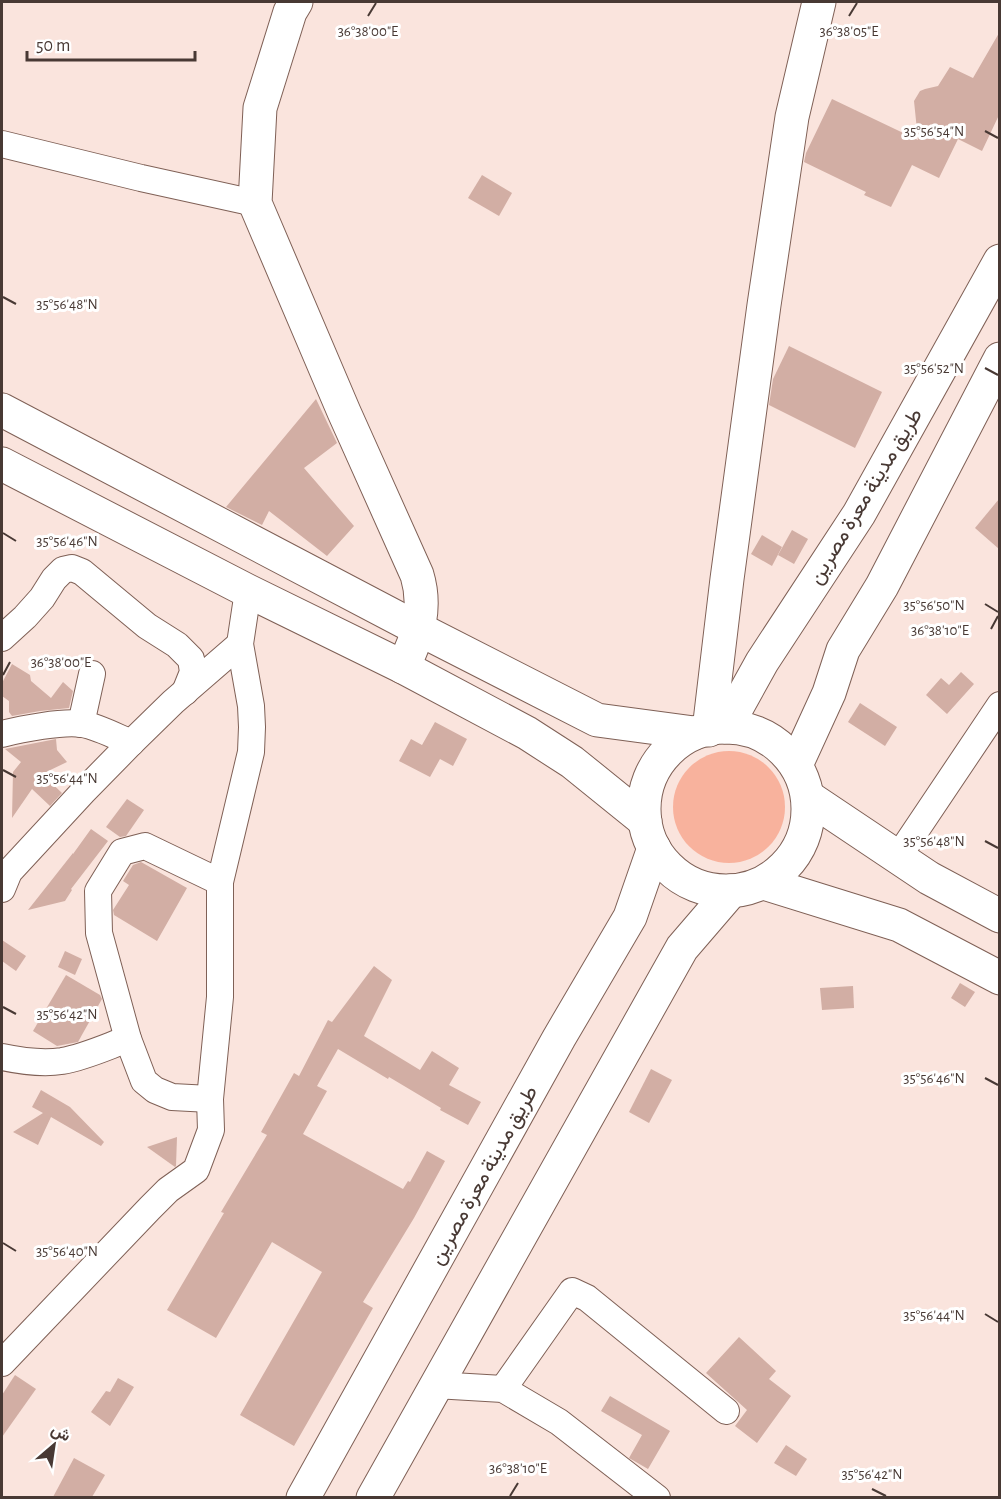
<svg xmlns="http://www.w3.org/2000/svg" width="1001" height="1499" font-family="'Alegreya Sans',Vazirmatn,sans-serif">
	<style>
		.green { fill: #f8b29d }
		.building { fill: #d2aea4 }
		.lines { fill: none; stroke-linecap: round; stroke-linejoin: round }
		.minor-casing { stroke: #7f6056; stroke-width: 28 }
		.tertiary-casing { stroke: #7f6056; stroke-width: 35 }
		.secondary-casing { stroke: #7f6056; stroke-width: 35 }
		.primary-casing { stroke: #7f6056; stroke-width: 35 }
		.minor { stroke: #fff; stroke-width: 26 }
		.tertiary { stroke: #fff; stroke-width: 33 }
		.secondary { stroke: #fff; stroke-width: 33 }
		.primary { stroke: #fff; stroke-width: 33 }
		.ticks { fill: none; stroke: #483934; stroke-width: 2 }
		.labels { text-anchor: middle; stroke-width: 6; stroke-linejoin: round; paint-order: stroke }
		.street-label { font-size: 21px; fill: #483934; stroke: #fff }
		.ticks-label { font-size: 15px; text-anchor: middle; fill: #483934; stroke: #fff; stroke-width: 6; stroke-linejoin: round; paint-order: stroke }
	</style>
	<rect width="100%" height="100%" fill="#fae4dd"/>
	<circle class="green" cx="729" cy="807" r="56"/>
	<g class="building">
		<polygon points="999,33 999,115 982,151 958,139 939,178 912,165 891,207 864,195 866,192 804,162 806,153 832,99 918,140 914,101 920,91 925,89 938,86 950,67 973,78"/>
		<polygon points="482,175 512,193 499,216 468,198"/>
		<polygon points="789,346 882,392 855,448 769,405 773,379"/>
		<polygon points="316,399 337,443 304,468 354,526 327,556 269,511 262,525 226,507"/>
		<polygon points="999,499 999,549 975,528"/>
		<polygon points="792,530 808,539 794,564 778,555"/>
		<polygon points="762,535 782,547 772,566 751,554"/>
		<polygon points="12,664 30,675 31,681 51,698 63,682 73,691 69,708 40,711 12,716 9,712 9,701 2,696 2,683"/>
		<polygon points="961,672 974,684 947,714 926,695 941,678 949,685"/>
		<polygon points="860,703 897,727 885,746 848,722"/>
		<polygon points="435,722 467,739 453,766 440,759 430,777 399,761 411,739 422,745"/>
		<polygon points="56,739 57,750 67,762 42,774 62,793 50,806 32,789 12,818 13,772 21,762 5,749"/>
		<polygon points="127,799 144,810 126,836 120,837 106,827"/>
		<polygon points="91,829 108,841 71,889 72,890 65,901 28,910 73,853 73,854"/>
		<polygon points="141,862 187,888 157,941 114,915 113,910 129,885 123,881 133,865"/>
		<polygon points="2,940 26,956 16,971 2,961"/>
		<polygon points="65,951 82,959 75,975 58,967"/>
		<polygon points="374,966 392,980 364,1036 420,1070 432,1051 459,1068 449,1085 481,1102 468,1125 440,1110 441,1108 389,1077 388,1079 338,1049 317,1086 327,1091 303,1134 403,1189 408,1181 410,1182 427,1151 445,1161 414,1218 363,1302 373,1308 294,1446 240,1415 322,1272 272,1242 216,1338 167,1310 224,1213 221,1212 267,1135 261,1132 294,1073 299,1076 328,1020 332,1022"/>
		<polygon points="66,975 100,995 102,999 78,1042 57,1046 33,1031"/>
		<polygon points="960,983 975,992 965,1007 951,998"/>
		<polygon points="853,986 854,1008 822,1010 820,988"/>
		<polygon points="651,1069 672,1080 649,1123 629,1112"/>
		<polygon points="41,1090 70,1107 104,1142 101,1146 51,1117 38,1145 13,1132 43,1113 32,1107"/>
		<polygon points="177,1137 176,1166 175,1167 147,1147"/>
		<polygon points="739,1337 776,1371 769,1379 791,1396 757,1443 735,1426 747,1410 706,1373"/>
		<polygon points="15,1375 36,1389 2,1437 2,1395"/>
		<polygon points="118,1378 134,1387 110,1426 91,1412 106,1391 110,1392"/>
		<polygon points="610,1396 670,1431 648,1469 629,1458 642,1435 601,1411"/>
		<polygon points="786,1445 807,1459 796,1476 774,1463"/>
		<polygon points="74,1458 105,1475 92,1497 53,1497"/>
	</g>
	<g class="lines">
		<g class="minor-casing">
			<g id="minor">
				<polyline points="2,144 141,178 255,203"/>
				<polyline points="2,638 25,617 42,598 54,579 63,570 72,568 82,572 147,626 177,645 191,659 193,672 185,692"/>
				<polyline points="81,724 92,674"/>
				<path d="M2,734c19,-5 61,-13 80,-10 17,3 33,12 49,19"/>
				<polyline points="898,857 1000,705"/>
				<polyline points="2,889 9,872 83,792 131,743 173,702 240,644"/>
				<path d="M2,1057c19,4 40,7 60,4 23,-4 44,-14 66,-22"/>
				<polyline points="210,1099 172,1097 155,1090 144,1081 128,1039 99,933 98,891 122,852 145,846 220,882"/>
				<polyline points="2,1363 150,1208 168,1190 196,1170 211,1130 210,1099 220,997 220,882 251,752 252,727 251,706 240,644 248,591"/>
				<polyline points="435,1385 503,1389 559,1422 657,1498"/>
				<polyline points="503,1389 572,1291 587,1298 726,1411"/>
			</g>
		</g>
		<g class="tertiary-casing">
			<g id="tertiary">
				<path d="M296,2l-6,10 -30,96 -5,95 89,209 73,163c10,33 1,63 -14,92"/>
				<polyline points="709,730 727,579 764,305 792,117 819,2"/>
			</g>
		</g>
		<g class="secondary-casing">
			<g id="secondary">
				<polyline points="726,727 762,662 859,514 1000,261"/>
				<polyline points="796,765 829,693 843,650 882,586 1000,359"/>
				<polyline points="303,1498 559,1038 630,917 654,848"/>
				<polyline points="373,1498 682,948 731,891"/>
			</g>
		</g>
		<g class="primary-casing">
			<g id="primary">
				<polyline points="2,410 407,623 597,720 694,733"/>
				<polyline points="2,464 248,591 403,667 527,733 572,762 645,821"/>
				<circle cx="726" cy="809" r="82"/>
				<polyline points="808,797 929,878 1000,916"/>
				<polyline points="764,883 899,925 1000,978"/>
			</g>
		</g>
		<use href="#minor" class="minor"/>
		<use href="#tertiary" class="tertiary"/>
		<use href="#secondary" class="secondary"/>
		<use href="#primary" class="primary"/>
	</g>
	<path class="ticks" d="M368,16l8,-13M849,16l8,-13M985,131l13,7M3,297l13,7M985,368l13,7M3,533l13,8M985,604l13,8M991,629l7,-13M3,675l7,-13M3,770l13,7M985,841l13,7M3,1007l13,7M985,1078l13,7M3,1243l13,8M985,1314l13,8M872,1489l14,7M510,1496l8,-13"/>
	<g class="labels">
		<g class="street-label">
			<text transform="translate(865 496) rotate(-59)" y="7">طريق مدينة معرة مصرين</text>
			<text transform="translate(483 1175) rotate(-61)" y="7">طريق مدينة معرة مصرين</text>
		</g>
	</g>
	<g class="ticks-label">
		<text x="368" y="36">36°38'00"E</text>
		<text x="849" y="36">36°38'05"E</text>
		<text x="934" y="136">35°56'54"N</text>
		<text x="67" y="309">35°56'48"N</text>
		<text x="934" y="373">35°56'52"N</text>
		<text x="67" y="546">35°56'46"N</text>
		<text x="934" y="610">35°56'50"N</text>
		<text x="940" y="635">36°38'10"E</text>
		<text x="61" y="667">36°38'00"E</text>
		<text x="67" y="783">35°56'44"N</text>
		<text x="934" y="846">35°56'48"N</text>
		<text x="67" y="1019">35°56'42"N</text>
		<text x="934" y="1083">35°56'46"N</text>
		<text x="67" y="1256">35°56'40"N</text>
		<text x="934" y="1320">35°56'44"N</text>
		<text x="518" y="1473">36°38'10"E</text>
		<text x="872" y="1479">35°56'42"N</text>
	</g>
	<rect width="1001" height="1499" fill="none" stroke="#483934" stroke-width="6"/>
	<g transform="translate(54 1445) rotate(29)" stroke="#ffffff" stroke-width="4.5" paint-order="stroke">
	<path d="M0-4.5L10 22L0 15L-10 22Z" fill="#483934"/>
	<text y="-9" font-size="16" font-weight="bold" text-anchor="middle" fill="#483934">ش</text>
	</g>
	<path d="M27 51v9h168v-9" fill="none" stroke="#483934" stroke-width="3"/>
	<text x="36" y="51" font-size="18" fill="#483934" stroke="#ffffff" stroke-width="4.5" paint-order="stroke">50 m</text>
</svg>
